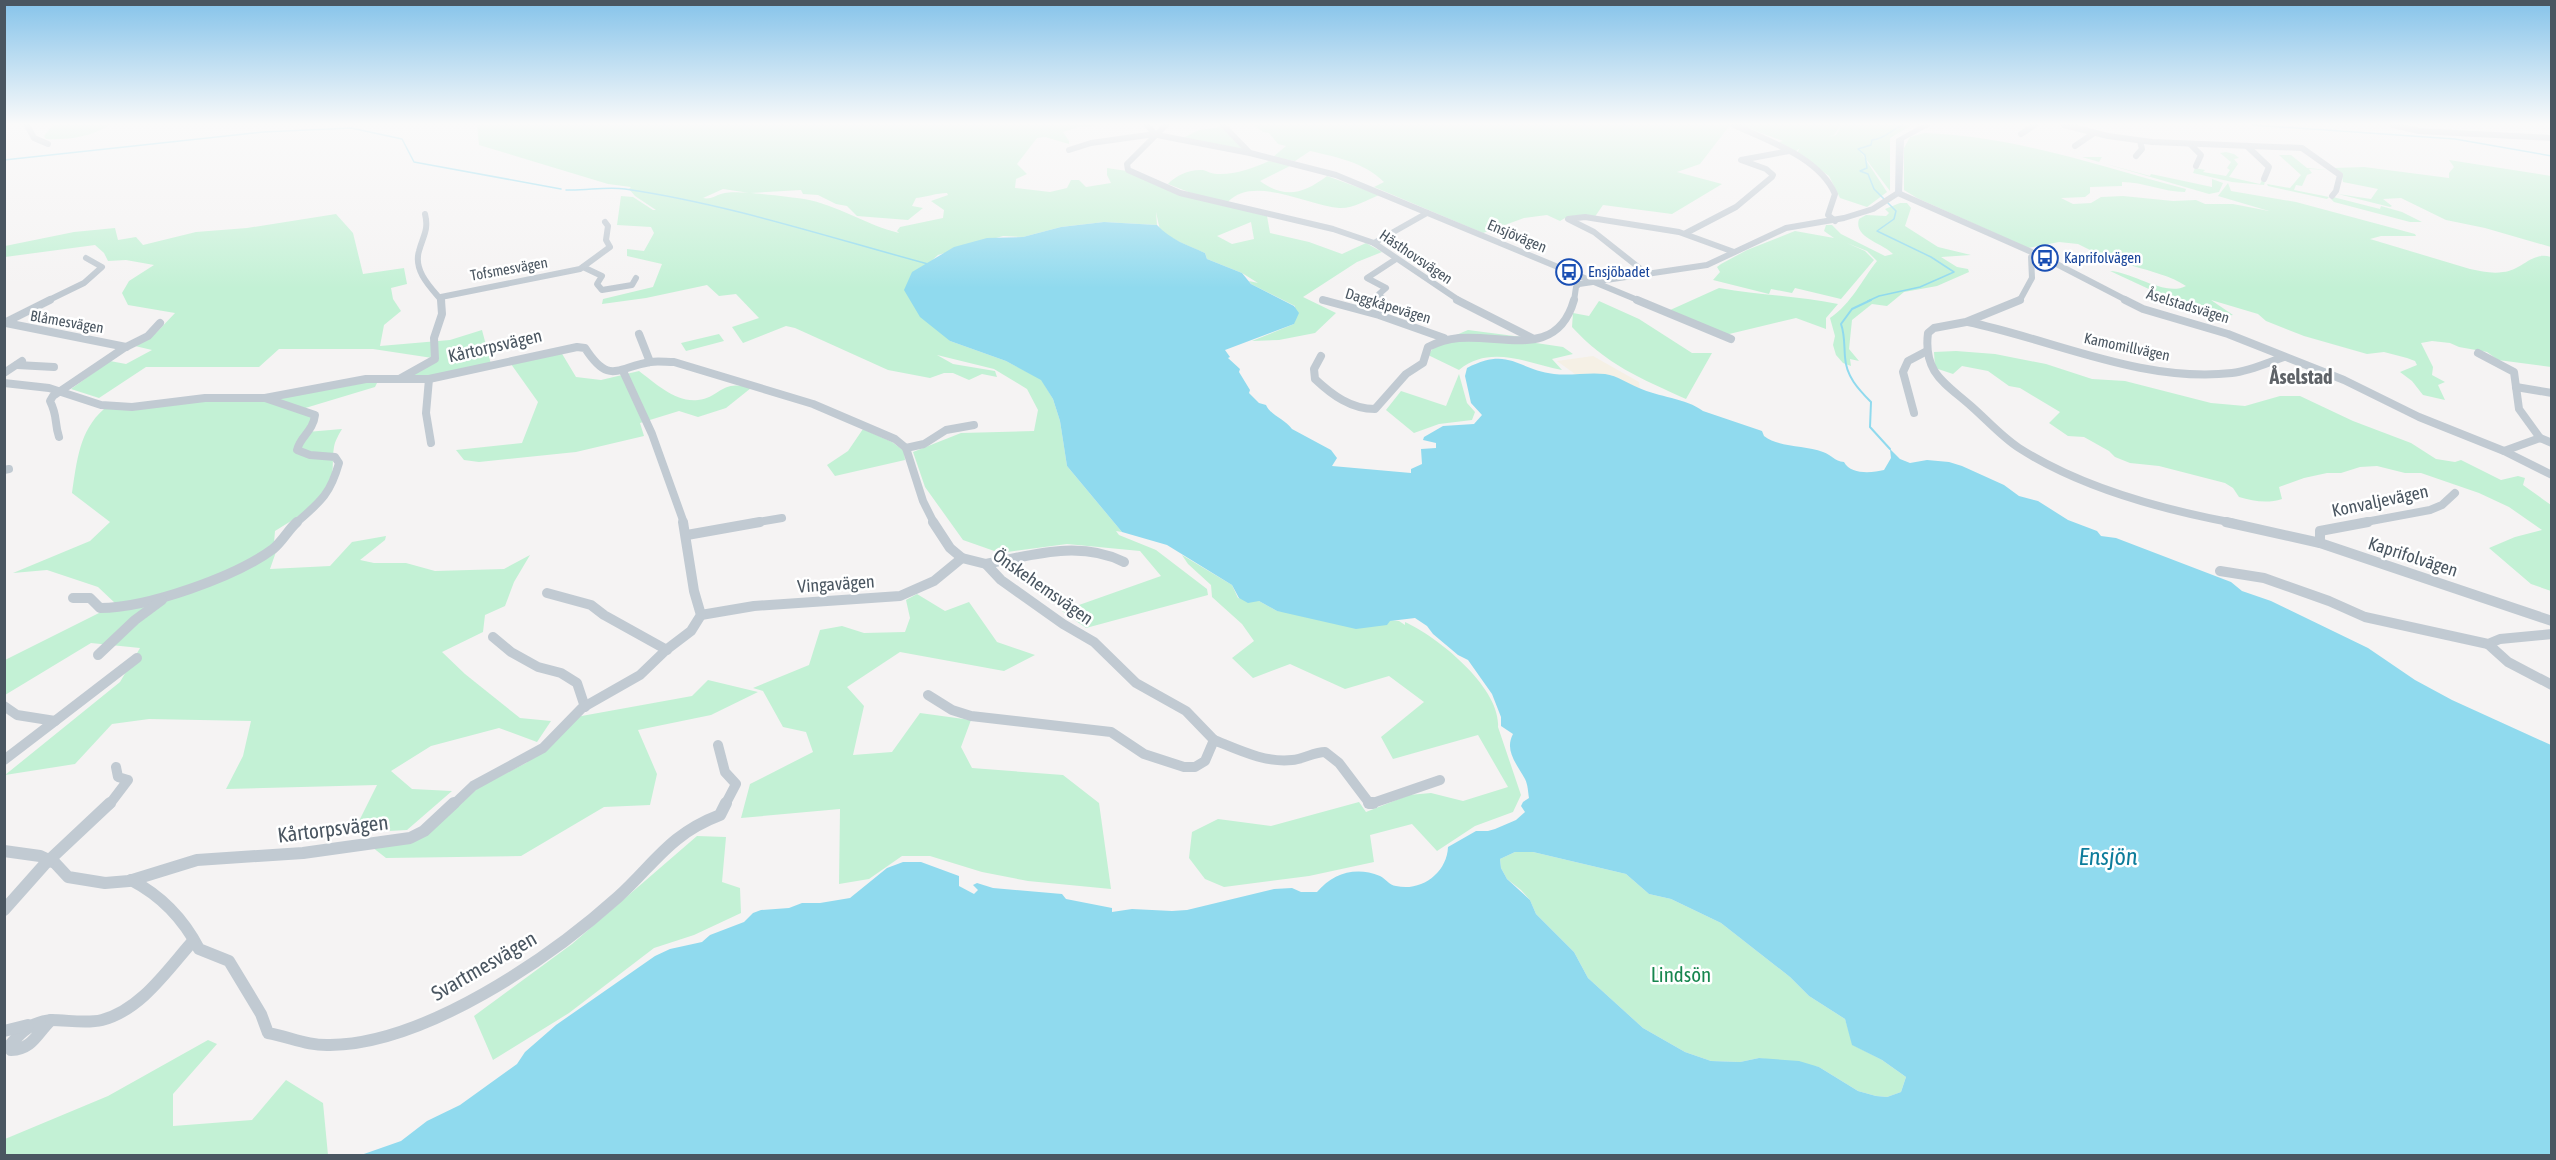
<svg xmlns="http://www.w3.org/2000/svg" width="2556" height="1160" font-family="'Asap Condensed',sans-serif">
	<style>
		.green { fill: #c3f1d5; fill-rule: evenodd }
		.sand { fill: #f5f0e5 }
		.water { fill: #90daee; fill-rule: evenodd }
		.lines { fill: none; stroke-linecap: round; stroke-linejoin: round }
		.stream-far1 { stroke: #90daee; stroke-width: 1.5 }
		.stream { stroke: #90daee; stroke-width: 2 }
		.street-far3 { stroke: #c1cad2; stroke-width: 6 }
		.street-far2 { stroke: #c1cad2; stroke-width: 8 }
		.street-far1 { stroke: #c1cad2; stroke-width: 10 }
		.street { stroke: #c1cad2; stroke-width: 12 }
		.secondary { fill: #c1cbd6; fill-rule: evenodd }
		.labels { text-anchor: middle; stroke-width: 5; stroke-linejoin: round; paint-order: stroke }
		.far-street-label { font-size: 15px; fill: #4a5661; stroke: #fff }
		.far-transit-label { font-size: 15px; fill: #164399; stroke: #fff; text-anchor: start }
		.street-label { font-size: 18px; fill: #4a5661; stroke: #fff }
		.neighbourhood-label { font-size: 20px; font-weight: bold; fill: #5f6368; stroke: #fff }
		.near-street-label { font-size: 21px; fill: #4a5661; stroke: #fff }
		.near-park-label { font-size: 21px; fill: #17864f; stroke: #fff }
		.near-water-label { font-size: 24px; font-style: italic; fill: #0c7c9b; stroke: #fff }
	</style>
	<rect width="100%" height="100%" fill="#f5f3f3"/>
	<g class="green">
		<path d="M53,125h57c-21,12 -40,15 -64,14l-2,-3z"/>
		<path d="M477,125h628l-27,2 -15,5 6,9v3l-24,-7 -8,1 -20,26 10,10 -11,5 -1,9 35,4 17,-4 4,-8h8l7,7 25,-4 -4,-8v-7l20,3 52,23 88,22 3,17 39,9 33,12 24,-11 16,9 -25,10 -54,35 33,16 -21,20 -36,7 -27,1 42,-17 1,-18 -44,-22 -2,-3 9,2 -16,-10 -35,-14 -2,-6c-16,-7 -31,-12 -45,-23l-4,-18 1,13 -53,-3 -43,5 -38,10 -20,-1 -65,19 -10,9 -16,9 38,68 56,20 35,18 12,20 7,22 7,45 55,66 -6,-1 3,4 37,15 51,39 1,6 -122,33 -24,-17 99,-35 -21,-25 -73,-7 -67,9 -37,-13 -38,-53 -12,-35 48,-19 73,-2 4,-21 -11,-21 -33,-20 -57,-14 16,9 42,7 2,6 -15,-3 -13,6 -16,-7h-9l-14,5 -42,-8 -93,-42 -9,-2 -43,17 -11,-16 27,-9 -23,-24 -17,2 -12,-11 -61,13 -44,6 1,-5 50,-12 9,-23 -35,-8v-7l17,2 10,-18 -3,-6 -34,-2 4,-29 12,1 20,13h3l-21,-14 -6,-7 2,-2 -23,-3 -129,-39zM723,189l27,4 51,-3 2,4 15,1 18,9 11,2 10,10 51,4 15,-12 -11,-2 4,-8c11,-1 20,-5 31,-5l1,2 -17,6 13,9 -1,8 -43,9 -3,4 2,2c-33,-8 -61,-28 -95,-34 -14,-2 -67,-9 -79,-6 -8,1 -13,7 -22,5zM1251,222l3,17 -22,5 -15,-8z"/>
		<path d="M1254,125h476l-30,39 -23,8 45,12 -50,30 -69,-9 -9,13h-29l-5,3 -13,-6 -23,3 -41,15 -109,-46 10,-5c-20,-20 -48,-25 -74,-31l-15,10 -22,-4 13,-11 -8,-2 -9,-11 -6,-1z"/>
		<polygon points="1740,125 1841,125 1834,135 1828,137 1836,135 1842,125 1912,125 1890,138 1890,191 1860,151 1887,192 1867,207 1840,198 1829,176 1797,153 1800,148 1795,152 1779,142 1783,141"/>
		<polygon points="1222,127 1244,150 1181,139 1199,130"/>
		<path d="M1924,133c91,3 174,33 262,56l-1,3c-22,0 -41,-10 -63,-10v4l-32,1v6l-5,4 -24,1 12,6 18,-1 10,-6 22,-1 50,5 23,-1 9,4h28l36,7 -51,-15 10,-13 3,8 65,11 119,32 1,2h-35l-11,3 100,30c11,2 22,5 33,3 20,-2 28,-21 48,-15v110l-53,-7 -11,-8 -28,-5 -9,-4 -18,-2 -11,2 12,24 -1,8 13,7 -7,3 7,15 -22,-5 -11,-14 -12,-9 17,-7 -2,-4 -8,-3 -23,-6 -17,2 -63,-18 -38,-15 -8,-7 -47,-14 22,15 -8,1 -61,-20 -54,-25c23,1 55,26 76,15 -15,-10 -36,-15 -53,-20 -15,-4 -27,3 -40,-9l-1,-6 -14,-7 -19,-2 -31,6 -111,-50 -13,-8v-42l6,-11z"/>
		<polygon points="2226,152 2234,154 2239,158 2234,159 2238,164 2229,177 2260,184 2262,180 2265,181 2264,185 2232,182 2193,173 2195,168 2205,170 2203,172 2226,176 2230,170 2227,168 2231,162 2220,153"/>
		<polygon points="2279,155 2291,155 2307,168 2329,170 2309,169 2312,173 2307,175 2302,186 2296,185 2294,190 2329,197 2327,199 2268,186 2267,184 2290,188 2301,175"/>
		<polygon points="2082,157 2102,157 2099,162 2150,176 2151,174 2212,187 2212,179 2223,183 2219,192 2209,194"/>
		<polygon points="2449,160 2551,176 2551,247 2485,228 2446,220 2401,198 2383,199 2392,206 2390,207 2338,194 2371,199 2378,189 2343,182 2342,176 2334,168 2364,167 2449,178 2449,173 2454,167"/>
		<path d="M1269,161l23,4 -32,16c25,18 43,13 67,-5l52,19c-12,5 -27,14 -40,13 -32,-3 -86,-33 -111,-6l-32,-7 -28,-11c8,-9 22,-15 35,-14 4,1 9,4 14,4 17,1 37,-6 52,-13z"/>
		<polygon points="2333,197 2380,209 2381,206 2402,212 2422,222 2410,222 2334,202 2331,199"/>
		<path d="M1900,203h7l4,5 -6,18 33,21 33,8 -30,2 16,10 11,2 1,3 -32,14 -33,6 -17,14 -15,-2 -20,16 -3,29 10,12 -9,-2 1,7 -8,-3 -7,-8 -3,-10 2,-9 -5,-18c21,-14 32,-38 47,-57l-10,-10 -20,-8 18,8 9,9 -33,39 -46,-11 -3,5 -21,-4 -2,5 -56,-14 7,-8 -3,-5 4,-3 26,-14 48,-19 39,7 -10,-7 2,-6h6l9,9 44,22 8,-2c-10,-11 -40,-16 -34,-35l7,-4 20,1 3,-3 -4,-4z"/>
		<polygon points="336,214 353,233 363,274 404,268 407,284 391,288 393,299 401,311 384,325 380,346 450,340 482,330 491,364 430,376 410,376 439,359 373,349 279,349 259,367 146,367 99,398 71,389 110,361 126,364 152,350 135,346 157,332 175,313 128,305 122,293 129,281 154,265 126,260 108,261 104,253 95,245 5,257 5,246 74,232 115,228 118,240 136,237 143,245 196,232 247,228"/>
		<path d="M1719,288c40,7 79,8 119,16l-12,14v11l-30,-11 -71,17 -57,-24z"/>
		<path d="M1599,301l40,18 53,34h20l-26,46c-46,-21 -79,-34 -114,-72l1,-14 16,3z"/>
		<path d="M1468,330l54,7 14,6 27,4 10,7 -21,5 10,11c-35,-7 -72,-26 -103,0l-31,-15 9,-12z"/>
		<polygon points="719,334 724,341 686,351 681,343"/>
		<path d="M1956,351l39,3 51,10 46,15 33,2 86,22 34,3 35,-10h20l53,25 58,22 25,16 19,3 6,-2 40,20 17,-4 7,2 -2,7 28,20v86l-20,-7 -42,-36 26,-11 27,-7 -33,-23 -30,-14 -58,-20h-16l-28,-7 -17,1 -19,6h-14l-23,5 -25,9 3,12c-15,5 -29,2 -43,-2l-6,-9 -8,-5 -66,-17 -29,-3 -15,-6 -6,-6 -25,-14 -16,-1 -19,-13 11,-11 -40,-24 -11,-2 -21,-15 -26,-5 -9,8 -18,-6 -1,-16z"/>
		<path d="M561,352l15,25 25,3 38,-9c16,12 37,32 59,29 24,-3 22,-21 53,-12l-25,20 -28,9 -19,-6 -39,12 4,13 -68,16 -97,10 -15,-2 -8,-10 66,-7 16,-41 -27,-38z"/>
		<polygon points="1459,374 1467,403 1475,412 1472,420 1439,424 1414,433 1386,410 1401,391 1446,406"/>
		<path d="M379,379l-4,8 -73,22 10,7 -5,16 35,-3c-3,5 -7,12 -8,18 -2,11 0,22 -3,33 -7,24 -36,38 -56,51l-1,12c-44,36 -103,50 -158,61l-18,-17 -51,-17 -34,3 77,-32 20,-19 -38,-29c5,-32 7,-62 32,-84l100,-10 38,1z"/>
		<polygon points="863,429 892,442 904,451 905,460 835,476 827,465 848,451"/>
		<polygon points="386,536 385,540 360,560 374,563 406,563 435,571 504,569 530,555 514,582 505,606 485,615 483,632 442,652 465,674 520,718 551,721 537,742 499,728 431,746 391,771 412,789 452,791 407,830 353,833 377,785 226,789 243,756 251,721 149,719 112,724 75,764 5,775 120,682 140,648 91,643 5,695 5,660 101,612 165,600 277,549 270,569 330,566 352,542"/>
		<path d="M1182,555l50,30 6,13 21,3 18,10 122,10 6,4v-3c33,15 96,66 93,105l23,68 -8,17 -38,14 -38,25 -25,-27 -42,11 4,27 -65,14 -85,11 -19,-8 -16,-21 3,-26 26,-13 53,7 88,-24 7,10 43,-17 22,-2 32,8 45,-14 -30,-52 -85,24 -12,-22 43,-35 -35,-26 -44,13 -55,-25 -37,14 -21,-20 22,-17 -12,-17 -30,-27 -1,-12 -23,-21z"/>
		<polygon points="917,594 945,611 969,602 997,642 1035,655 1004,671 900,652 847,687 864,706 853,755 892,752 920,713 971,720 961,747 972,768 1063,775 1099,803 1111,889 1028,881 982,872 930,856 902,856 869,879 839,884 840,809 741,818 750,784 813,752 806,732 783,727 763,691 753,688 809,665 820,630 842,626 864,633 905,632 910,618 906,600"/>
		<polygon points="708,680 758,692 711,715 638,730 657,774 650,805 604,807 521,856 386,858 372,847 430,832 479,787 526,763 558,738 576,717 692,696"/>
		<polygon points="697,836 726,837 722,882 740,888 741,913 694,935 654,948 569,1013 493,1060 474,1016 572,944"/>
		<polygon points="1515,852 1533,852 1626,874 1649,894 1671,899 1721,923 1790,977 1809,996 1845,1019 1853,1045 1882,1060 1906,1077 1901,1092 1887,1097 1876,1096 1858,1091 1819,1067 1759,1058 1740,1062 1711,1061 1685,1052 1643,1028 1588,978 1574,952 1536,914 1530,900 1521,890 1507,879 1501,868 1500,859"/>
		<polygon points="208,1040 217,1044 173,1094 173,1126 252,1120 286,1080 323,1103 328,1155 5,1155 5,1139 108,1096"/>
	</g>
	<polygon class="sand" points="1593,356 1639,382 1640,389 1611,375 1575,374 1557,361"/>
	<path class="water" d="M1104,222l53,3c14,15 30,20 48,28l2,6 35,14 9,11 43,22 5,7 -5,11 -69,26 5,7 -2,1 12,11 -1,3 11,18 -1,3 10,10 7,2c5,11 19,14 26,24l39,21 6,8 -5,8 79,7v-4l11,-5 -1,-15 15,-1v-5l-13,-3 1,-3 19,-11 31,-2 8,-9 -11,-12 -6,-27 2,-8c43,-22 50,2 87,6 17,2 34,-2 51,0 13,2 22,9 34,14 19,9 47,10 64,23l59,20 2,5c16,12 41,9 59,16 9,3 11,9 21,10 7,13 28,11 40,8l7,-12 -1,-9 10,10 10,4 17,-3 22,2 13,4 42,19 15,11 19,5 30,19 29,11 4,5 15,2 115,44 11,9 29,10 97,47 47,32 37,20 99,45v410h-2190l40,-14 26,-20 33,-16 57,-41 8,-12 31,-27 99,-69 15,-7 32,-7 8,-7 34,-13 9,-9 8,-3 28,-2 13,-5h18l30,-5 37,-30 16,-6h18l38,14v10l15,8 4,-4 -5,-5 4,-2 16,5 69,6 4,5 46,9v4l20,-3 40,2 15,-1 87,-21 18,-1 9,4h16c16,-19 39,-26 63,-16 6,3 9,9 16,10 25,6 51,-13 52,-39l28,-16h12l7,-2 21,-9 9,-8 -4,-6 2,-4 6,-4c-1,-6 -1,-13 -4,-19 -8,-15 -21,-28 -12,-45l-12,-8v-9l-9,-23 -24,-34 -10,-5 -25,-21 -6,-8 -12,-8 -25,3 -3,4 -31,4 -79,-18 -18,-10 -11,2 -9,-5 -7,-13 -65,-40 -45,-13 -55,-66 -7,-45 -7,-22 -12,-19 -35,-19 -56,-20 -30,-24 -16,-27 8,-18 42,-25 33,-9 36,-1 38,-10zM1515,852h18l93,22 23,20 22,5 50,24 69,54 19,19 36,23 7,26 30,15 24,17 -5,15 -14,5 -11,-1 -18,-5 -39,-24 -20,-6 -40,-3 -19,4 -29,-1 -26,-9 -42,-24 -55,-50 -14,-26 -38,-38 -6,-14 -23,-21 -6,-11 -1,-9z"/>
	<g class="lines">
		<g class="stream-far1">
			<polyline points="2252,125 2455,139 2552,156"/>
			<polyline points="4,160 263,132 351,128 402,139 414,162 561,189"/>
			<path d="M566,190c20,1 40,-4 59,-1 103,15 203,48 303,75"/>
			<path d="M1868,301l11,-5 41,-9 34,-15 -23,-15 -54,-26 17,-12 2,-8 -22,-22 -6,-15 -8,-3 7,-3 -2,-13 -7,-6 13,-4 1,-5c13,-1 19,-10 31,-15"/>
		</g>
		<path class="stream" d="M1871,300l-19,9 -11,15c4,11 3,22 4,33 1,19 13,32 26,45l-1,25 20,22"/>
		<g class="street-far3">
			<polyline points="27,125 34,138 48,144"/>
			<polyline points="1147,125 1155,134 1162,136 1250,153"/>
			<polyline points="1166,125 1127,164 1128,170 1180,193 1333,229 1374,243 1460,301"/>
			<polyline points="1223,125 1250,153 1336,175 1640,301"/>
			<path d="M1734,125c34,16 85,32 101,69l-7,21 7,6"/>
			<polyline points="2064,125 2108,136 2152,142 2302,148 2340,175 2336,191 2332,196"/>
			<polyline points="2393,125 2419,131 2552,138"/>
			<polyline points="2021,134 2035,125"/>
			<polyline points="2190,144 2201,155 2196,166"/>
			<polyline points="2075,146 2094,133"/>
			<polyline points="2247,146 2269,167 2264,179"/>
			<polyline points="1069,150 1091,143 1155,134"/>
			<polyline points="2136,156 2142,149 2140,141"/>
			<path d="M425,214c4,16 -2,22 -6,37 -6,20 12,37 23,50"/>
			<polyline points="1686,233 1736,207 1772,177 1773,175 1766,169 1741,160 1789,151"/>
			<polyline points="1374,243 1427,213"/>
			<polyline points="583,267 602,276 597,284 602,290 632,285 636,278"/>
			<polyline points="1647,274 1594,232 1568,219 1585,217 1679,232 1734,252"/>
			<polyline points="441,297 580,269 610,247 606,240 608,226 605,222"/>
			<polyline points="1383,299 1379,294 1386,288 1367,278 1396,259"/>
			<polyline points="1323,300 1328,301"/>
			<polyline points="47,301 84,283 102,267 86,258"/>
			<polyline points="1574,301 1576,287 1579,284 1707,265 1786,228 1844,218 1873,209 1898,193 2045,258 2128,301"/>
			<polyline points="2017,301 2020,300 2032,278 2031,257 2036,254"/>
		</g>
		<g class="street-far2">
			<polyline points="1323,300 1379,315 1444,338"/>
			<polyline points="1457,300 1532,338"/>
			<polyline points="1637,300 1731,339"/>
			<path d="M2020,300l-54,22 -32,6 -6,5c-5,40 17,50 43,73 16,14 31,31 48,42 61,39 145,62 215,75"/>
			<polyline points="2125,300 2143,309 2228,334 2344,380 2419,417 2504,451 2552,475"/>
			<path d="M1968,322c86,18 174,61 264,51 18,-2 35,-10 52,-16"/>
			<polyline points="4,323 50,300"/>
			<polyline points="6,323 126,347"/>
			<polyline points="639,334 650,362"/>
			<polyline points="2478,353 2514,372 2519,409 2540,438"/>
			<path d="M1321,356l-7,13 1,10c17,16 36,30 60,30l31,-35 17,-11 5,-16c10,-5 20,-8 31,-9 44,-4 98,22 115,-38"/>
			<polyline points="17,365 54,367"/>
			<polyline points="623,371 652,434 684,523"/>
			<polyline points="4,373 22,361"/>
			<polyline points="401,378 435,359 434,338 442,314 441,300"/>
			<polyline points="429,379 426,413 431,443"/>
			<path d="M4,383l45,5 52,17 31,2 73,-9h60l101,-19h63l148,-32 8,1c24,37 31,20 65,14 7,-1 16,0 24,0l139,42 82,35 11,9 17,53 11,22"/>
			<polyline points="2516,387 2552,393"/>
			<path d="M265,398l50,17c-2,17 -15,21 -18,35l13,5 25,2 4,6c-9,32 -19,39 -43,60"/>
			<polyline points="1914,413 1903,372 1908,361 1927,351"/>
			<path d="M59,437c-5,-15 -1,-20 -9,-36l3,-5 71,-48 24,-12 12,-13"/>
			<polyline points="906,448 924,444 946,430 974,425"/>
			<polyline points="2504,451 2540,438 2552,443"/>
			<polyline points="4,470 9,469"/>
			<polyline points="752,523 782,518"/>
			<polyline points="2360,523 2430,510 2442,505 2455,493"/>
		</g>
		<g class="street-far1">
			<polyline points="2226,522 2320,543 2552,621"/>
			<polyline points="687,535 760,522"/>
			<polyline points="2320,543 2320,531 2368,522"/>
			<path d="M986,564c46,-9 94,-24 138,-2"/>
			<polyline points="2220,571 2264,578 2329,601 2365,617 2488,644 2500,639 2552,634"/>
			<polyline points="547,593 591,605 604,615 667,650"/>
			<path d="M73,598h17l10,10c47,0 135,-31 173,-59 9,-7 15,-19 24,-27"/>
			<polyline points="701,615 754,606 900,596 934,581 962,558"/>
			<polyline points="493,637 511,652 538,667 561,673 577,683 585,707"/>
			<polyline points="2488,644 2508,662 2552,685"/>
			<polyline points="98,655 135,620 162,600"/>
			<polyline points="928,695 952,710 971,716 1111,732 1144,754 1184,767 1195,767 1205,761 1214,740 1186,711 1136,683 1094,642 1063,624 1001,580 986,564 962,558 950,548 933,522"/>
			<polyline points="4,706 17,715 55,721 4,760"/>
			<polyline points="55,721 137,658"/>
			<path d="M1214,740c25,10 51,23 78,20 12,-1 22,-8 33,-8l14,11 31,41 70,-24"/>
			<polyline points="718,745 725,772 736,784 725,805"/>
			<polyline points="109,805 128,780 118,777 116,767"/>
			<polyline points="453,805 473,786 543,748 582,708 640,675 666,650 691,631 701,615 694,591 683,522"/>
		</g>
		<g class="street">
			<polyline points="1369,803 1373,803"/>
			<polyline points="4,851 40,856 55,863 68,877 105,883 129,881 197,860 303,853 410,838 424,831 454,803"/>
			<path d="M131,880c31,16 52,38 68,69l30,12 32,53 7,19c22,4 40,13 62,12 95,-1 220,-87 288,-148 37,-34 52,-63 102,-82l6,-12"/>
			<polyline points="4,910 44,865 110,803"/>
			<path d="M51,1020c-14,13 -18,29 -40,30l-1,-5c12,-14 22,-23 41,-25z"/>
			<path d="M51,1020c17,0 35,4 51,0 39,-10 66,-51 91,-79"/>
			<polyline points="4,1031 28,1025"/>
		</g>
		<polygon class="secondary" points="1921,125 1932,125 1904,140 1902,193 1895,195 1896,139"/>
	</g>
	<linearGradient id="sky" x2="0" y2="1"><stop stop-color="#85c3ea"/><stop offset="0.43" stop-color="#fafafa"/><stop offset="1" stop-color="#fafafa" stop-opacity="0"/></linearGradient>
	<rect width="2556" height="288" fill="url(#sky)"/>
	<defs>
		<g id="bus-ring" transform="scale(1.35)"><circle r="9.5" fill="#fff" stroke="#1a4fb4" stroke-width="1.5"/><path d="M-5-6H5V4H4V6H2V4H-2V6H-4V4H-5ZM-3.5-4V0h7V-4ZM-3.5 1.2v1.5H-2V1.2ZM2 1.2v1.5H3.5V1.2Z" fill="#1a4fb4"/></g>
	</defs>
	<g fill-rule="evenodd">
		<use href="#bus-ring" x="2045" y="258"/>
		<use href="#bus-ring" x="1569" y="272"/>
	</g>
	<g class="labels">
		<g class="far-street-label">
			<text transform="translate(1517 236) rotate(23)" y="5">Ensjövägen</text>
			<text transform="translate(1416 257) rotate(34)" y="5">Hästhovsvägen</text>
			<text transform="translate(509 269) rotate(-10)" y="5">Tofsmesvägen</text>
			<text transform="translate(1388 306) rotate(17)" y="5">Daggkåpevägen</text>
			<text transform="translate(2188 306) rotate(17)" y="5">Åselstadsvägen</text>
			<text transform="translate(67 322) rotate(10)" y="5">Blåmesvägen</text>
			<text transform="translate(2127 347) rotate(12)" y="5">Kamomillvägen</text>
		</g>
		<g class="far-transit-label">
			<text x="2064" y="263">Kaprifolvägen</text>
			<text x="1588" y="277">Ensjöbadet</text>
		</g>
		<g class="street-label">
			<text transform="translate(495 346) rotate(-13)" y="6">Kårtorpsvägen</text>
			<text transform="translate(2380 501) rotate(-12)" y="6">Konvaljevägen</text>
			<text transform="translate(2413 557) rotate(18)" y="6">Kaprifolvägen</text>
			<text transform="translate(836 584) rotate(-4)" y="6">Vingavägen</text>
			<text transform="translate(1043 587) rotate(35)" y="6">Önskehemsvägen</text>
		</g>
		<g class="neighbourhood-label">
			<text x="2301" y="384">Åselstad</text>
		</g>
		<g class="near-street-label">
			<text transform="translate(333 829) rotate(-7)" y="7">Kårtorpsvägen</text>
			<text transform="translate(484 966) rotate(-30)" y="7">Svartmesvägen</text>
		</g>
		<g class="near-park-label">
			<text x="1681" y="982">Lindsön</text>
		</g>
		<g class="near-water-label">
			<text x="2108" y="865">Ensjön</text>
		</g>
	</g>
	<rect width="2556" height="1160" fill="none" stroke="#4a5661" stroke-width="12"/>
</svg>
